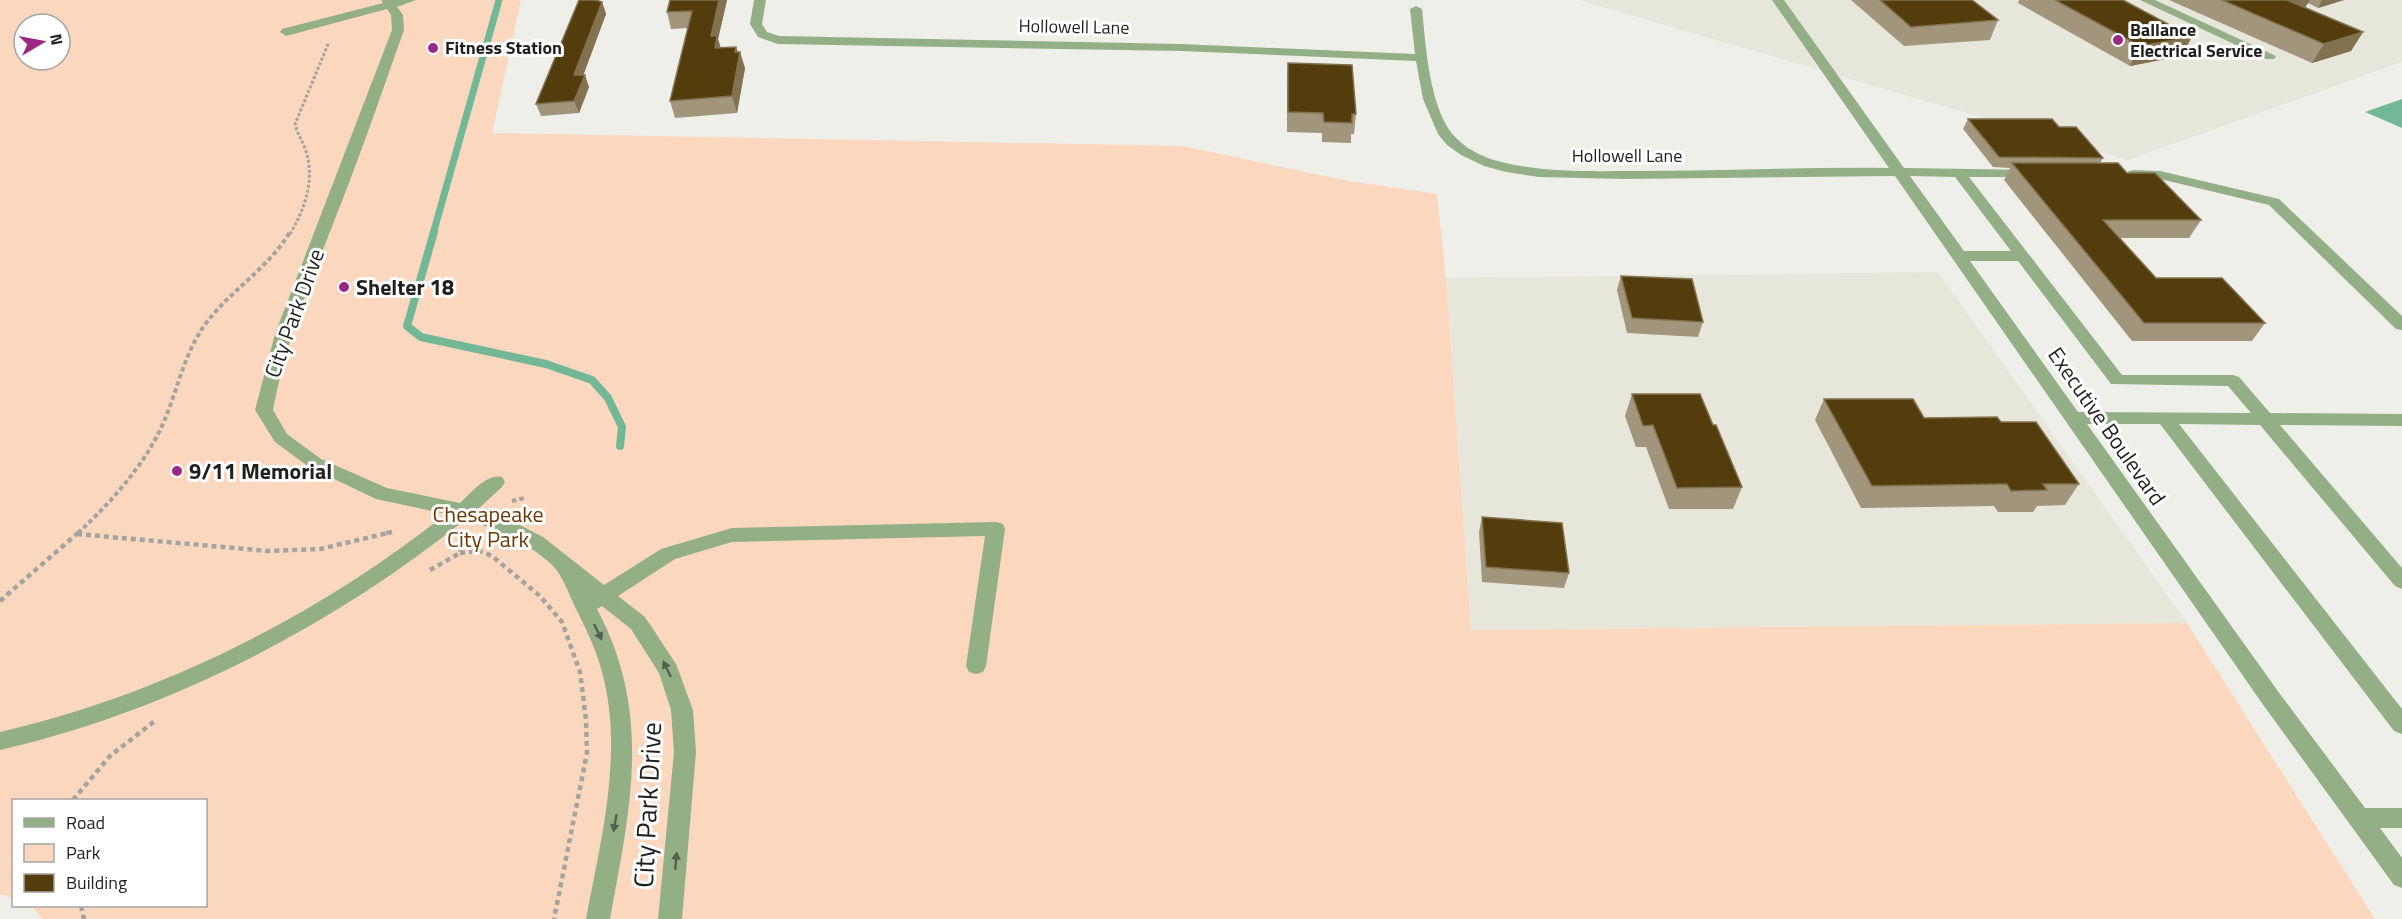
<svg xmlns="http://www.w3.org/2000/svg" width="2402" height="919" font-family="'Titillium Web',sans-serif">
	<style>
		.built { fill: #e6e7da }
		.green { fill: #fbd7be; fill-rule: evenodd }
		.water { fill: #73b896 }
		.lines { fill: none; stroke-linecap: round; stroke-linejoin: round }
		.stream-far1 { stroke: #73b896; stroke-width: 7 }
		.stream { stroke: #73b896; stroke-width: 8 }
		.path-far2 { stroke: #a3a3a0; stroke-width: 3; stroke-dasharray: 3 2; stroke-linecap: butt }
		.path-far1 { stroke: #a3a3a0; stroke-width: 4; stroke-dasharray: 4.5 3; stroke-linecap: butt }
		.path { stroke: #a3a3a0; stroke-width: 4.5; stroke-dasharray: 5 4; stroke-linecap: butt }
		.minor { fill: #93af85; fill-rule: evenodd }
		.wall { fill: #a1967b }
		.shaded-wall { fill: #82724f }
		.building { fill: #533d0c; stroke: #82724f; stroke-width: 1.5 }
		.oneway { fill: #53604c }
		.poi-dot { fill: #9a2884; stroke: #fff; stroke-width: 2 }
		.labels { text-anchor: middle; stroke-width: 6; stroke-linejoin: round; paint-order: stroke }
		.far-street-label { font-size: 18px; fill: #1f1f1d; stroke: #fff }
		.far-poi-label { font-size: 18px; font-weight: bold; fill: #1f1f1d; stroke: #fff; text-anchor: start }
		.poi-label { font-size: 22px; font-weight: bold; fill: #1f1f1d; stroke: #fff; text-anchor: start }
		.street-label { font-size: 22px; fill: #1f1f1d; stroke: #fff }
		.park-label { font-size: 22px; fill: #6b3705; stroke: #fff }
		.near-street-label { font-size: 27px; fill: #1f1f1d; stroke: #fff }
	</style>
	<rect width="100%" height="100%" fill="#efefea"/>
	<g class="built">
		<polygon points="1579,0 2402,0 2402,62 2128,160"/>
		<polygon points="1938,272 2187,623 1471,630 1446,278"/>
	</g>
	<path class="green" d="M0,0h521l-29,133 690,13 167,35 88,13 9,84 25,352 716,-7 188,296h-2333l-10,-13h174v-106h-192l-1,98 -13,-4zM24,24h36v36h-36z"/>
	<polygon class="water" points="2402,99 2402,128 2365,112"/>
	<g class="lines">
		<polyline class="stream-far1" points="433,234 499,0"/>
		<polyline class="stream" points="434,232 407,326 421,337 546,364 592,380 608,398 622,427 620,446"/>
		<path class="path-far2" d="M290,234c15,-25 25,-55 16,-83 -3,-10 -9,-17 -11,-27l34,-82"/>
		<g class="path-far1">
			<polyline points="512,501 525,498"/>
			<path d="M78,533c32,-30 65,-66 84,-107 15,-33 21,-70 42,-100 25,-35 64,-57 86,-94"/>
			<polyline points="386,533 392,532"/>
		</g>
		<g class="path">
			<polyline points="77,534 268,551 320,549 392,532"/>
			<polyline points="460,553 480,551 492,556 540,596 562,622 580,672 586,720 587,753 554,919"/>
			<polyline points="430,570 460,553 461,544"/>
			<polyline points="0,601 79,532"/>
			<polyline points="73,800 110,756 156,720"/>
			<polyline points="81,906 84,919"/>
		</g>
		<g class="minor">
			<path d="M381,0h35l-19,7 6,8 1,15c-21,59 -41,118 -64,176 -26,67 -54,133 -67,204l14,24 34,25 66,29 73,15c11,-10 27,-30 42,-26l3,5 -3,5 -24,22 36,13 29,15 61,48 57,-36 71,-21 264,-6 7,2 2,5 -19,137 -3,6 -7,2 -7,-2 -3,-6 19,-130 -253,6 -57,17 -57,37 27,21 31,47 17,46 3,42 -14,167h-24l16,-167 -3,-42 -12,-37 -28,-44 -29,-23 -5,3c56,105 33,200 13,310h-24c15,-80 38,-167 16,-247 -6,-23 -16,-43 -26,-63 -6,-12 -13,-33 -23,-43 -24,-24 -56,-36 -87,-47 -135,108 -297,192 -466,231v-18c161,-37 317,-116 446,-218l-70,-15 -67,-32 -34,-25 -20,-32 20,-76 117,-304 -1,-15 -4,-6 -101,27 -6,-4 2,-3 101,-26z"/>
			<path d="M754,0h12l-4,24 5,8 12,4 402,8 234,10 -5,-45 6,-3 6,3c4,37 7,103 35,130 12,12 32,21 49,24 42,10 88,8 132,8 84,0 167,-4 251,-3l-117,-168h12l120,168 133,2 2,3 -7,4h-63l153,198h111l6,2 31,36 132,1v12l-122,-1 122,143v21l-7,-3 -135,-161 -81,-1 223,285v25l-8,-3 -234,-307h-73l193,270 85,114h37v20h-22l22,30v30l-8,-3 -130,-179 -369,-530 -270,3 -86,-2 -33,-5 -22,-6 -23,-11 -14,-10 -9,-11 -15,-35 -7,-38 -235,-10 -403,-7 -20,-7 -8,-13zM1910,176l45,1 56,74h-47zM1970,261h48l93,123 117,2 23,27 -173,-1z"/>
			<polygon points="2140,0 2155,0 2276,56 2274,59 2266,59"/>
			<polygon points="2134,170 2160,171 2279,199 2402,316 2402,330 2396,329 2269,205 2160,179 2129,177 2127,174 2129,171"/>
		</g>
	</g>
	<g class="wall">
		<polygon points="727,0 718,39 721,48 736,47 745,68 737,113 675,118 670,101 688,28 671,29 667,12"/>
		<polygon points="1851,0 1972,0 1998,20 1990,40 1904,46"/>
		<polygon points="2019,0 2123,0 2192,37 2181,56 2130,66 2018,3"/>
		<polygon points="2169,0 2344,0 2318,8 2308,3 2305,7 2363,32 2351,51 2312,63"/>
		<polygon points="602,2 606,14 583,75 589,87 579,113 541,116 536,104"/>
		<polygon points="1288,63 1356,114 1354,134 1351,134 1351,143 1322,142 1322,133 1287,132 1287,83"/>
		<polygon points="1968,119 2059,127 2103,158 2100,163 2127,173 2201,220 2189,238 2120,238 2156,278 2265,323 2252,341 2132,341 2004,180 2010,168 1993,167 1963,129"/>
		<polygon points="1621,276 1703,322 1698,337 1627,333 1617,290"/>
		<polygon points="1632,394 1713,425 1742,487 1733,509 1669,509 1646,447 1636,447 1625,416"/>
		<polygon points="1824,399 1924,418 2001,422 2079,484 2065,505 2037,506 2033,512 1998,512 1994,506 1861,508 1815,420"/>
		<polygon points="1482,517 1569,573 1564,588 1482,582 1479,532"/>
	</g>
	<g class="shaded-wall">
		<polygon points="719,0 727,0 718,39 722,53 716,51 711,36"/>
		<polygon points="2291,0 2310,0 2302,12 2289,1"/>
		<polygon points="2322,0 2344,0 2318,8"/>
		<polygon points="602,2 606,14 579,87 574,75"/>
		<polygon points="2363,32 2351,51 2312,63 2324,44"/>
		<polygon points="2192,37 2181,56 2130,66 2140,46"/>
		<polygon points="736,47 739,59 740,52 745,68 737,113 732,96"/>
		<polygon points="585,75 589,87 579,113 574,101"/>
	</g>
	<g class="building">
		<polygon points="579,0 596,0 602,2 574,75 585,75 574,101 536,104"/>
		<polygon points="670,0 719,0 711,36 717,36 715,48 736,47 735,52 740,52 732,96 670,101 692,11 667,12"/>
		<polygon points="1880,0 1972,0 1998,20 1911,27"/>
		<polygon points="2055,0 2123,0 2192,37 2140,46"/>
		<polygon points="2222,0 2291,0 2289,1 2363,32 2324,44"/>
		<polygon points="1288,63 1352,65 1356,114 1352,114 1352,123 1324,122 1323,113 1288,112"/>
		<polygon points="1968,119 2052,119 2059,127 2076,127 2103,158 1999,157"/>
		<polygon points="2012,163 2118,163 2127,173 2155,173 2201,220 2103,220 2156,278 2222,278 2265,323 2144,323"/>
		<polygon points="1621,276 1692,279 1703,322 1632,318"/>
		<polygon points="1632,394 1700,394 1713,425 1716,425 1742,487 1677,488 1653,425 1643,426"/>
		<polygon points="1824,399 1913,399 1924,418 1997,417 2001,422 2036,422 2079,484 2043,484 2047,490 2011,491 2007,484 1872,486"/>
		<polygon points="1482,517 1562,523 1569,573 1486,567"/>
	</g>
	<defs><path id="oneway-solid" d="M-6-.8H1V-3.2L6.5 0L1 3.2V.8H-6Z" transform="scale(1.5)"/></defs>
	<g class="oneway">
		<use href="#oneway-solid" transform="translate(598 632) rotate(64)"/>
		<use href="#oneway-solid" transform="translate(667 669) rotate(-116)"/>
		<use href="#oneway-solid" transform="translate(615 823) rotate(100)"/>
		<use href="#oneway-solid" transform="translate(676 861) rotate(-85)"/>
	</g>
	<g class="poi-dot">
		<circle cx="2118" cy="40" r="6"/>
		<circle cx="433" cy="48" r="6"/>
		<circle cx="344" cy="287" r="6"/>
		<circle cx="177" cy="471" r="6"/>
	</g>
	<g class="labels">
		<g class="far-street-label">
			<text transform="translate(1074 27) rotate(1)" y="6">Hollowell Lane</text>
			<text x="1627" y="162">Hollowell Lane</text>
		</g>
		<g class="far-poi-label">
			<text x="2130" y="36">Ballance<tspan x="2130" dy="21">Electrical Service</tspan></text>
			<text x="445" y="54">Fitness Station</text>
		</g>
		<g class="poi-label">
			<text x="356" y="295">Shelter 18</text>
			<text x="189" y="479">9/11 Memorial</text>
		</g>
		<g class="street-label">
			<text transform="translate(294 313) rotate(-70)" y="8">City Park Drive</text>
			<text transform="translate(2107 426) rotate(55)" y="8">Executive Boulevard</text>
		</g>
		<g class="park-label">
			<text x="488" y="522">Chesapeake<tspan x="488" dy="25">City Park</tspan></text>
		</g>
		<g class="near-street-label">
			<text transform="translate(648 805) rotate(-87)" y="9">City Park Drive</text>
		</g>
	</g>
	<rect x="12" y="799" width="195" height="108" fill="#ffffff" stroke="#a5a5a5" stroke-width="1.5"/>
	<rect x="24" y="818" width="30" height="9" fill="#93af85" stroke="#a5a5a5" stroke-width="1.5"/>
	<text x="66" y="829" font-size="18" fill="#1f1f1d">Road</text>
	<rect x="24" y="844" width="30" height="18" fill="#fbd7be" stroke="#a5a5a5" stroke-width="1.5"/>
	<text x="66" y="859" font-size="18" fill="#1f1f1d">Park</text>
	<rect x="24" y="874" width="30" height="18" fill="#533d0c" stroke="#a5a5a5" stroke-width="1.5"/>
	<text x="66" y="889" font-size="18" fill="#1f1f1d">Building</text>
	<g transform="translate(42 42) rotate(80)"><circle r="28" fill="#ffffff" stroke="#a5a5a5" stroke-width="1.5"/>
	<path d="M0-4.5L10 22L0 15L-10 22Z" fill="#9a2884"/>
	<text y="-9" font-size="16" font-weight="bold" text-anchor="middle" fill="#1f1f1d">N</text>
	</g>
</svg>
